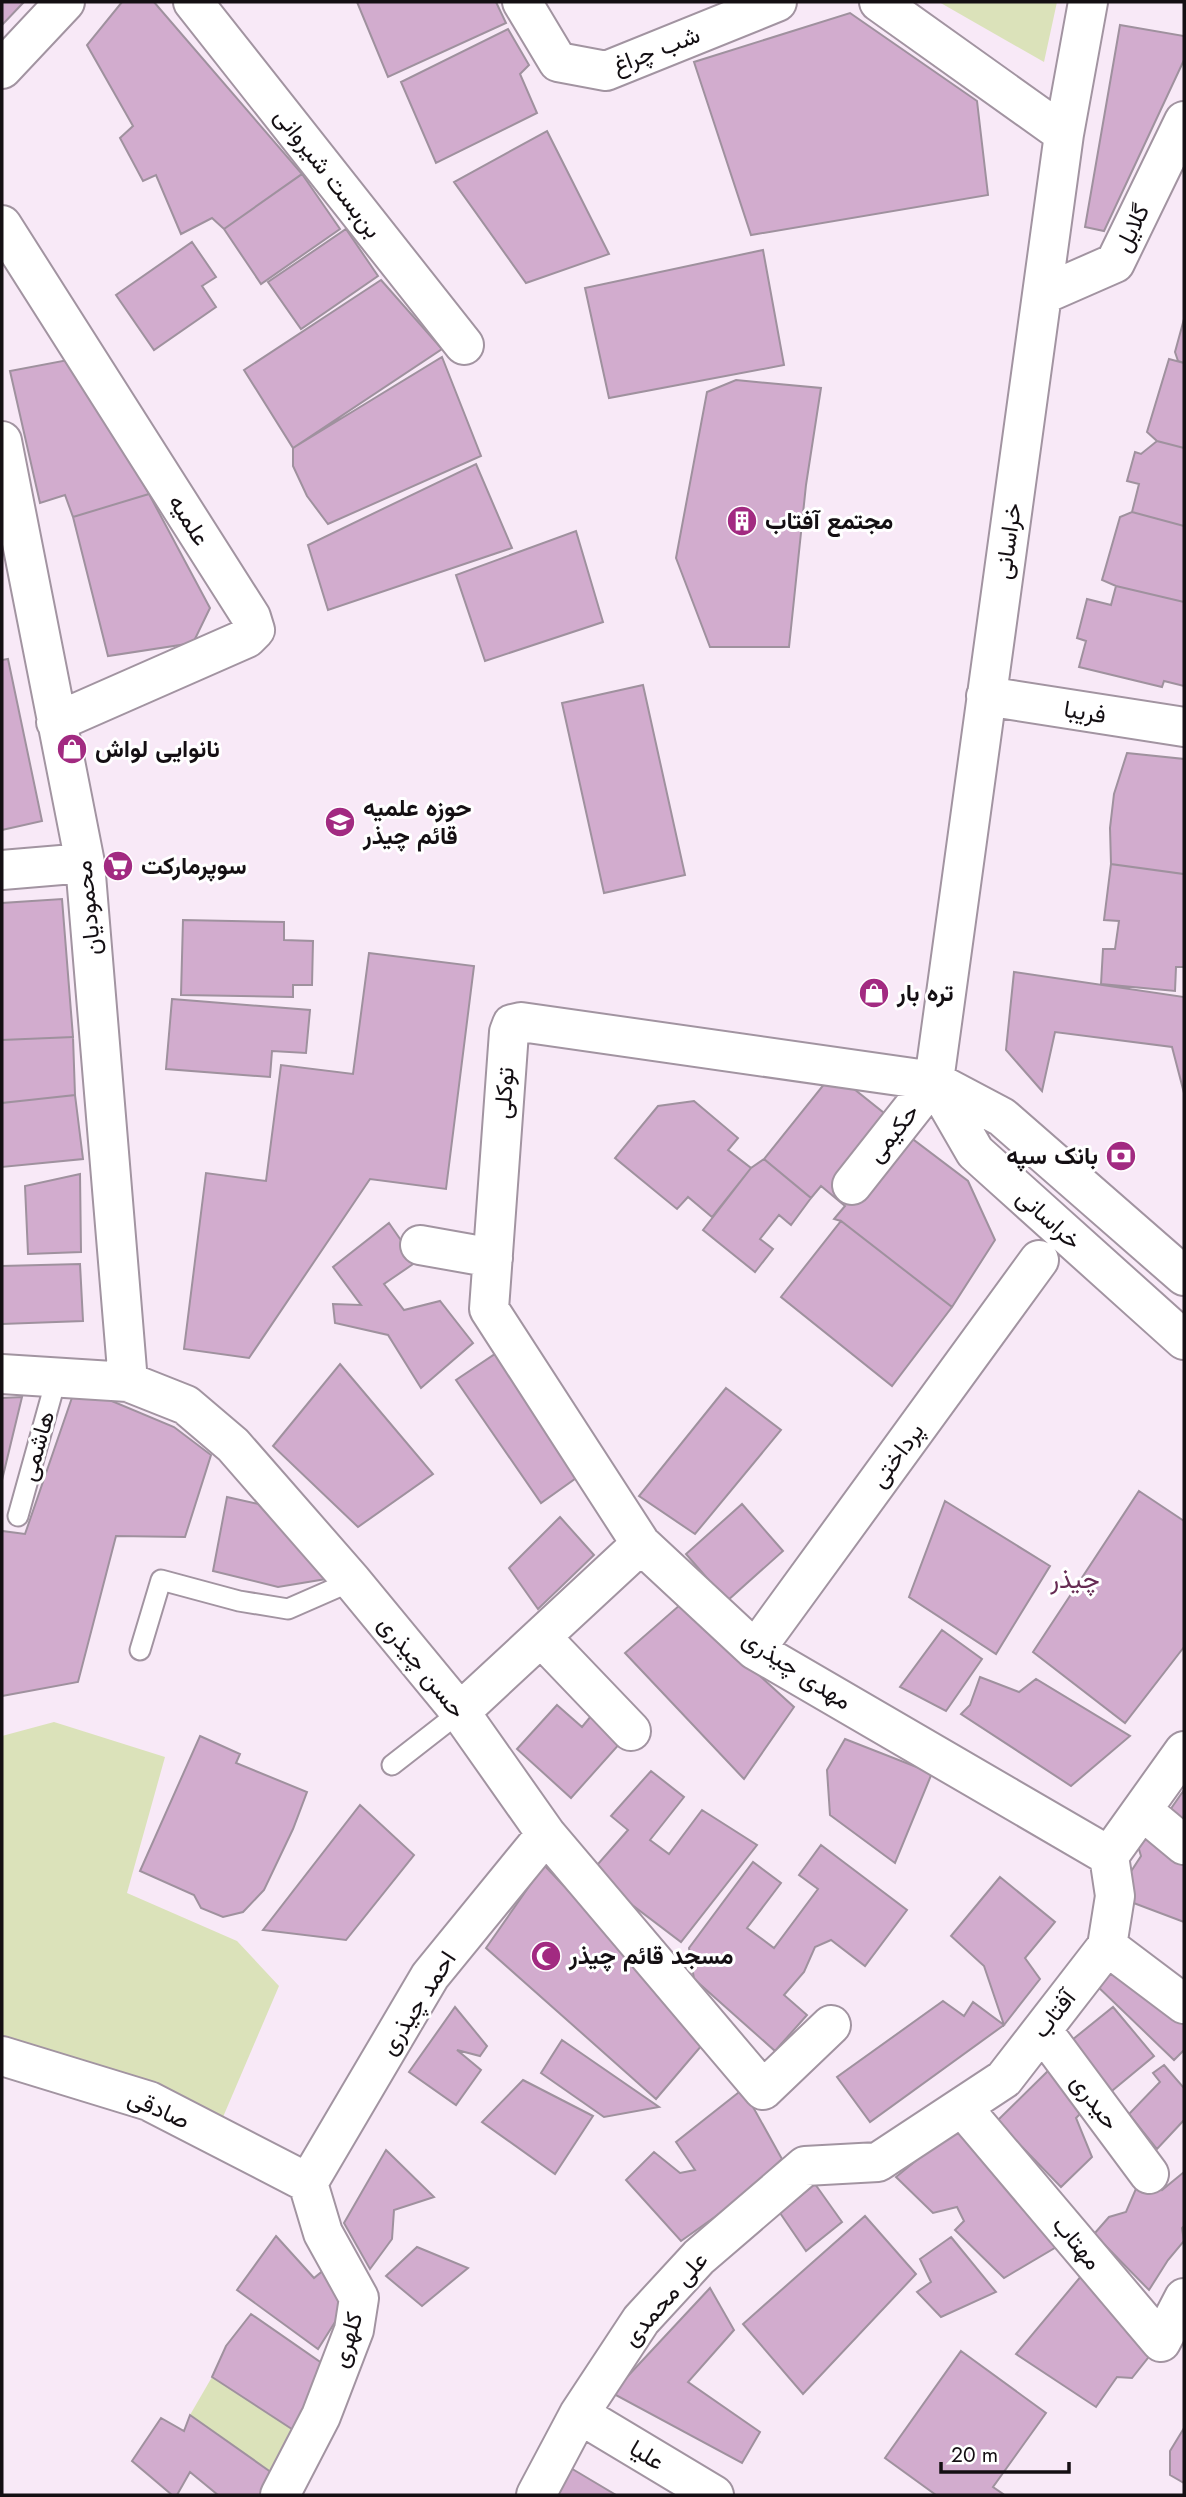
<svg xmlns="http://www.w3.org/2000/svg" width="1186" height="2497" font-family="Jost,Vazirmatn,sans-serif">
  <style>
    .green { fill: #dbe2ba }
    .building { fill: #d2acce; stroke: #9f919e; stroke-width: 2 }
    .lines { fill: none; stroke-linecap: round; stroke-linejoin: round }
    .lane-casing { stroke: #a294a1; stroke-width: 23 }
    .street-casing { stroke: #a294a1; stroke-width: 42 }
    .lane { stroke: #fff; stroke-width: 19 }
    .street { stroke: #fff; stroke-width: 38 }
    .labels { text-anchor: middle; stroke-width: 6; stroke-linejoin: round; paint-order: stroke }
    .street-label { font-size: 24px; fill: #140f13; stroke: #fff }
    .poi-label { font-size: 24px; font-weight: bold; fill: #140f13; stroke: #fff; text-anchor: start }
    .neighbourhood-label { font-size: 26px; fill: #662b53; stroke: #fff }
  </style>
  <rect width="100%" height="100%" fill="#f8e9f7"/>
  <path class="green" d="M939 2H1057L1044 62Z
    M54 1722 165 1757 127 1893 237 1941 279 1986 223 2117 155 2086 2 2036V1736Z
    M212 2377 301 2435 275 2475 190 2415Z"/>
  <path class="building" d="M2 2H24L2 25Z
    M122 2H154L302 174 224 229 212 218 181 234 156 175 143 181 120 138 133 126 87 45Z
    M357 2H496L506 23 388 77Z
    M850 13 977 101 988 195 751 235 694 62Z
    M1120 25 1184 36V60L1104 231 1085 227Z
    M508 29 529 65 520 74 537 113 436 163 401 82Z
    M547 131 609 254 526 283 454 182Z
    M302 174 340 229 261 284 224 229Z
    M346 229 378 276 301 329 268 282Z
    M192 242 216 277 202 286 216 307 154 350 116 295Z
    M763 250 784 365 609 398 585 288Z
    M381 280 442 349 293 448 244 370Z
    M1184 319V363L1178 361 1175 352Z
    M442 357 481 456 328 524 307 496 293 466V448Z
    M73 359 149 494 73 517 65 495 40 503 10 371Z
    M1169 359 1184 363V448L1157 441 1147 432Z
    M736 380 821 388 806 485 789 647H710L676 558 707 392Z
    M1157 441 1184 448V526L1132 512 1139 484 1127 481 1135 452 1141 454Z
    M476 464 512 548 328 610 308 545Z
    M149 494 210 608 193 643 108 656 73 517Z
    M1132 512 1184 526V602L1116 586 1102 580 1120 517Z
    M576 531 603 622 485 661 456 575Z
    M1116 586 1184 602V686L1164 681 1162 687 1079 667 1086 641 1077 638 1087 599 1111 605Z
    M8 659 42 821 2 830V660Z
    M643 685 685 875 604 893 562 703Z
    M1127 753 1184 759V874L1111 864 1110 828 1114 794Z
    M1111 864 1184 874V967H1176L1175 991 1101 984 1103 949H1115L1119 921 1104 920Z
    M62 899 73 1037 2 1040V903Z
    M183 920 284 922V940L313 941 312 985H293V997L181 995Z
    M369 953 474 966 446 1189 370 1179 249 1358 184 1349 206 1173 266 1181 281 1065 353 1074Z
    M1014 972 1184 997V1093L1172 1047 1055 1032 1042 1091 1006 1050Z
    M172 999 310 1010 306 1053 272 1051 270 1077 166 1069Z
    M73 1037 75 1095 2 1103V1040Z
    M825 1083 849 1085 884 1113 834 1178 850 1190 898 1128 968 1181 995 1240 952 1307 841 1221 834 1219 845 1206 821 1186 811 1198 764 1159Z
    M75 1095 83 1159 2 1167V1103Z
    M694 1101 738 1138 728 1150 751 1168 712 1217 688 1197 677 1209 615 1158 658 1106Z
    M764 1159 811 1198 791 1225 779 1215 760 1239 773 1249 755 1272 703 1230 751 1168Z
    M80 1174 81 1252 28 1254 25 1186Z
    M841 1221 952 1307 892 1386 781 1297Z
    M389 1223 416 1262 384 1284 404 1310 440 1301 473 1343 421 1388 388 1335 335 1323 333 1304 361 1305 333 1267Z
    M80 1264 83 1321 2 1324V1266Z
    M495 1354 579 1476 541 1503 456 1380Z
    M340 1364 433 1474 358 1527 273 1446Z
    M76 1386 174 1427 211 1455 185 1537 116 1536 78 1682 2 1696V1531L25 1534Z
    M726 1388 781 1430 695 1534 639 1496Z
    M22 1397 2 1480V1398Z
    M1139 1491 1184 1521V1647L1125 1723 1033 1652Z
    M227 1497 263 1505 326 1579 278 1587 213 1571Z
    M945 1501 1050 1566 996 1654 909 1597Z
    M742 1504 783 1551 727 1601 686 1554Z
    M560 1517 594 1555 538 1609 509 1568Z
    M681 1604 794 1707 744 1779 625 1653Z
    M942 1630 982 1659 946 1711 900 1687Z
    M980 1677 1019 1692 1036 1679 1130 1736 1071 1786 961 1714 970 1705Z
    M557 1705 582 1727 591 1716 631 1731 571 1798 517 1749Z
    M200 1736 240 1754 236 1763 307 1792 293 1829 264 1890 243 1912 223 1917 201 1908 194 1895 140 1871Z
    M845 1739 932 1773 895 1863 830 1815 827 1770Z
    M651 1771 684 1797 650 1840 669 1854 702 1810 757 1845 681 1942 590 1873 628 1830 611 1816Z
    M1184 1790V1820L1170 1810Z
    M360 1805 414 1855 346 1940 263 1930Z
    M1148 1831 1184 1859V1922L1115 1896 1141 1856 1138 1846Z
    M821 1845 907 1910 865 1966 831 1940 815 1947 804 1972 784 1995 807 2015 775 2051 694 1979 689 1948 753 1862 781 1883 747 1928 774 1948 818 1889 799 1875Z
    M544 1865 708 2038 656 2099 486 1948Z
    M1000 1877 1055 1922 1025 1958 1040 1979 1004 2025 984 1966 951 1936Z
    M1121 1956 1184 2017V2050L1174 2060 1095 1984Z
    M943 2001 964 2016 973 2002 1004 2025 870 2122 837 2077Z
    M455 2007 487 2046 480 2056 457 2050 481 2070 456 2105 409 2072Z
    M1113 2007 1154 2056 1107 2095 1072 2040Z
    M562 2040 659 2107 604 2117 541 2073Z
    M1055 2064 1092 2102 1076 2118 1092 2157 1061 2187 997 2121Z
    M1164 2065 1184 2088V2120L1157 2149 1129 2114 1160 2082 1153 2073Z
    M523 2080 593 2116 555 2174 482 2122Z
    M743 2089 782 2159 736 2202 681 2241 626 2180 654 2152 680 2173 695 2170 676 2142Z
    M957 2127 1058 2246 1004 2278 955 2230 964 2221 957 2207 933 2213 896 2177Z
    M386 2150 434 2197 394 2210 392 2239 370 2269 344 2223Z
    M1184 2172V2226L1182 2228 1184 2241 1168 2260 1149 2290 1094 2234 1109 2217 1126 2212 1138 2184 1149 2174 1162 2190Z
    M815 2184 842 2222 806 2251 780 2213Z
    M865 2216 916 2274 803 2394 743 2324Z
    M276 2236 314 2278 331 2264 342 2311 318 2349 237 2290Z
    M951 2237 996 2292 941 2317 917 2292 931 2282 920 2259Z
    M417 2247 468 2268 422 2306 386 2276Z
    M1082 2275 1155 2349 1132 2378 1117 2377 1096 2407 1016 2354Z
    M710 2288 734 2330 688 2382 760 2432 742 2463 612 2393Z
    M251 2314 323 2364 301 2435 212 2377 226 2346Z
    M961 2351 1046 2413 993 2487 1003 2494 1002 2495H936L885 2458Z
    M190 2415 275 2475 267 2495H218L190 2472 177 2495H172L132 2461 161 2418 184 2431Z
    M1184 2428V2483L1170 2475V2451Z
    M569 2467 616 2495H553Z"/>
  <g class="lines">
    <g class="lane-casing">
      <path id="lane" d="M18 1516 57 1376
        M140 1650 161 1580 239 1601 288 1609 352 1581
        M392 1765 460 1712"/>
    </g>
    <g class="street-casing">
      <path id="street" d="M193 2 464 345
        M522 2 558 62 606 71 777 2
        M879 2 1064 134
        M1088 2 1064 134 934 1081 975 1152 1184 1340
        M2 69 65 2
        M2 225 251 617 255 630 247 638 56 722
        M1042 295 1115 263 1184 121
        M2 441 85 863 128 1382
        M986 696 1184 727
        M2 870 85 863
        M852 1185 934 1081
        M420 1245 493 1258
        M2 1374 128 1382 186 1405 233 1445 352 1581 460 1712 546 1834 763 2090 831 2025
        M541 1637 631 1731
        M755 1650 1039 1260
        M460 1712 641 1544
        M1143 1811 1184 1845
        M1109 1856 755 1650 641 1544 489 1309 509 1032 512 1024 521 1022 934 1081 1002 1117 1184 1276
        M1107 1946 1184 2004
        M1042 2030 1149 2174
        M2 2056 149 2101 308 2183
        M962 2107 1161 2342 1184 2298
        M308 2183 430 1976 546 1834
        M579 2414 714 2495
        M280 2495 321 2416 354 2330 359 2298 323 2233 308 2183
        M536 2495 579 2414 641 2320 699 2257 805 2166 878 2162 1004 2079 1107 1946 1115 1896 1109 1856 1184 1751"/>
    </g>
    <use href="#lane" class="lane"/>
    <use href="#street" class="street"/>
  </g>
  <defs>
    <g id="building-disc" transform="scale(1.575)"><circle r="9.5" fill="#a22a81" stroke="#fff"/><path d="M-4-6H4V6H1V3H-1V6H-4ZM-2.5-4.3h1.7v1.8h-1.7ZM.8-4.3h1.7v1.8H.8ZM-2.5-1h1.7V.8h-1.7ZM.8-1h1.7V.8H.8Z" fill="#fff"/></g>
    <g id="shop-disc" transform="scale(1.575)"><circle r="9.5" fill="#a22a81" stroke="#fff"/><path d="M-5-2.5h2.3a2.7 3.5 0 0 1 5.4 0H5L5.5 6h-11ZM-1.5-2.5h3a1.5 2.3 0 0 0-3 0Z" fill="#fff"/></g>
    <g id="university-disc" transform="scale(1.575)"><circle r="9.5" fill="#a22a81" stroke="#fff"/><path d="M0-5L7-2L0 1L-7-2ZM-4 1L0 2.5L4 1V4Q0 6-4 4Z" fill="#fff"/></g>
    <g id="supermarket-disc" transform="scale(1.575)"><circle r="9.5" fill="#a22a81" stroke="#fff"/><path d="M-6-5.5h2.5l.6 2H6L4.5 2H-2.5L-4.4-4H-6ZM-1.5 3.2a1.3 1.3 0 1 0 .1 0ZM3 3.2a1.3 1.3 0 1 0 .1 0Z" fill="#fff"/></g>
    <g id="bank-disc" transform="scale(1.575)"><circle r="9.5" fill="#a22a81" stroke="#fff"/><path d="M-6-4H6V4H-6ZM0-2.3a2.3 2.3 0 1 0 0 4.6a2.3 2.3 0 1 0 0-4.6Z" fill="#fff"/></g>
    <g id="mosque-disc" transform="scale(1.575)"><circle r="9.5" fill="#a22a81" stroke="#fff"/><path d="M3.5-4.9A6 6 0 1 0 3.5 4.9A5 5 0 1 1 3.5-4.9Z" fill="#fff"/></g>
  </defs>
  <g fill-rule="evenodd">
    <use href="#building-disc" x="742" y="521"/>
    <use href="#shop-disc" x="72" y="749"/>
    <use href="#university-disc" x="340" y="822"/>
    <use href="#supermarket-disc" x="118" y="866"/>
    <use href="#shop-disc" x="874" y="993"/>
    <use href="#bank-disc" x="1121" y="1156"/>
    <use href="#mosque-disc" x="546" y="1956"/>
  </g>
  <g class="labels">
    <g class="street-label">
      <text transform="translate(656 50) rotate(-21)" y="8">شب چراغ</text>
      <text transform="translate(328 173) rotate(52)" y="8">بن‌بست شیروانی</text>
      <text transform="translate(1132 228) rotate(-64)" y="8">گلایل</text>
      <text transform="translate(189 520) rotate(58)" y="8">علمیه</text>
      <text transform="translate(1008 541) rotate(-82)" y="8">خراسانی</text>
      <text transform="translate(1085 712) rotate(9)" y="8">فریبا</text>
      <text transform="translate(88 908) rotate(-96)" y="8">محمودیان</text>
      <text transform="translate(504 1093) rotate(-86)" y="8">توکلی</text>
      <text transform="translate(893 1133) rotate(-51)" y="8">حکیمی</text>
      <text transform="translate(1049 1219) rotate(42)" y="8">خراسانی</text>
      <text transform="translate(37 1446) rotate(-74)" y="8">هاشمی</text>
      <text transform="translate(897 1455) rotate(-54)" y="8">پرداختی</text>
      <text transform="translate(422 1667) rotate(51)" y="8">حسن چیذری</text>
      <text transform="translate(797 1670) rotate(33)" y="8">مهدی چیذری</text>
      <text transform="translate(418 2003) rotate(-57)" y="8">احمد چیذری</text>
      <text transform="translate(1054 2014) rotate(-52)" y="8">آفتاب</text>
      <text transform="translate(1095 2102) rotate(53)" y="8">حیدری</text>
      <text transform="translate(159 2109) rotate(24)" y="8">صادقی</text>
      <text transform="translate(1077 2243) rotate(50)" y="8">مهتاب</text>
      <text transform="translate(665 2299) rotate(-49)" y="8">علی محمدی</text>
      <text transform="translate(347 2340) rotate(-73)" y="8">کلهری</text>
      <text transform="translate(647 2455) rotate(31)" y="8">علیا</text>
    </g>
    <g class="poi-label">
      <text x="765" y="529">مجتمع آفتاب</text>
      <text x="95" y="757">نانوایی لواش</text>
      <text x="363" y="816">حوزه علمیه<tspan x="363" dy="28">قائم چیذر</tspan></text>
      <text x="141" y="874">سوپرمارکت</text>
      <text x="897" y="1001">تره بار</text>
      <text x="1098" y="1164" text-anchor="end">بانک سپه</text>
      <text x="569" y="1964">مسجد قائم چیذر</text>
    </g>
    <g class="neighbourhood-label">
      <text x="1075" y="1588">چیذر</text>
    </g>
  </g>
  <rect width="1186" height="2497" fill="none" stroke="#140f13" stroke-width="7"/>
  <path d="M941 2462v10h128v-10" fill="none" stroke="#140f13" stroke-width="3.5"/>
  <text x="951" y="2462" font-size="21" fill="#140f13" stroke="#ffffff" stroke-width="5" paint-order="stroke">20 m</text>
</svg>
